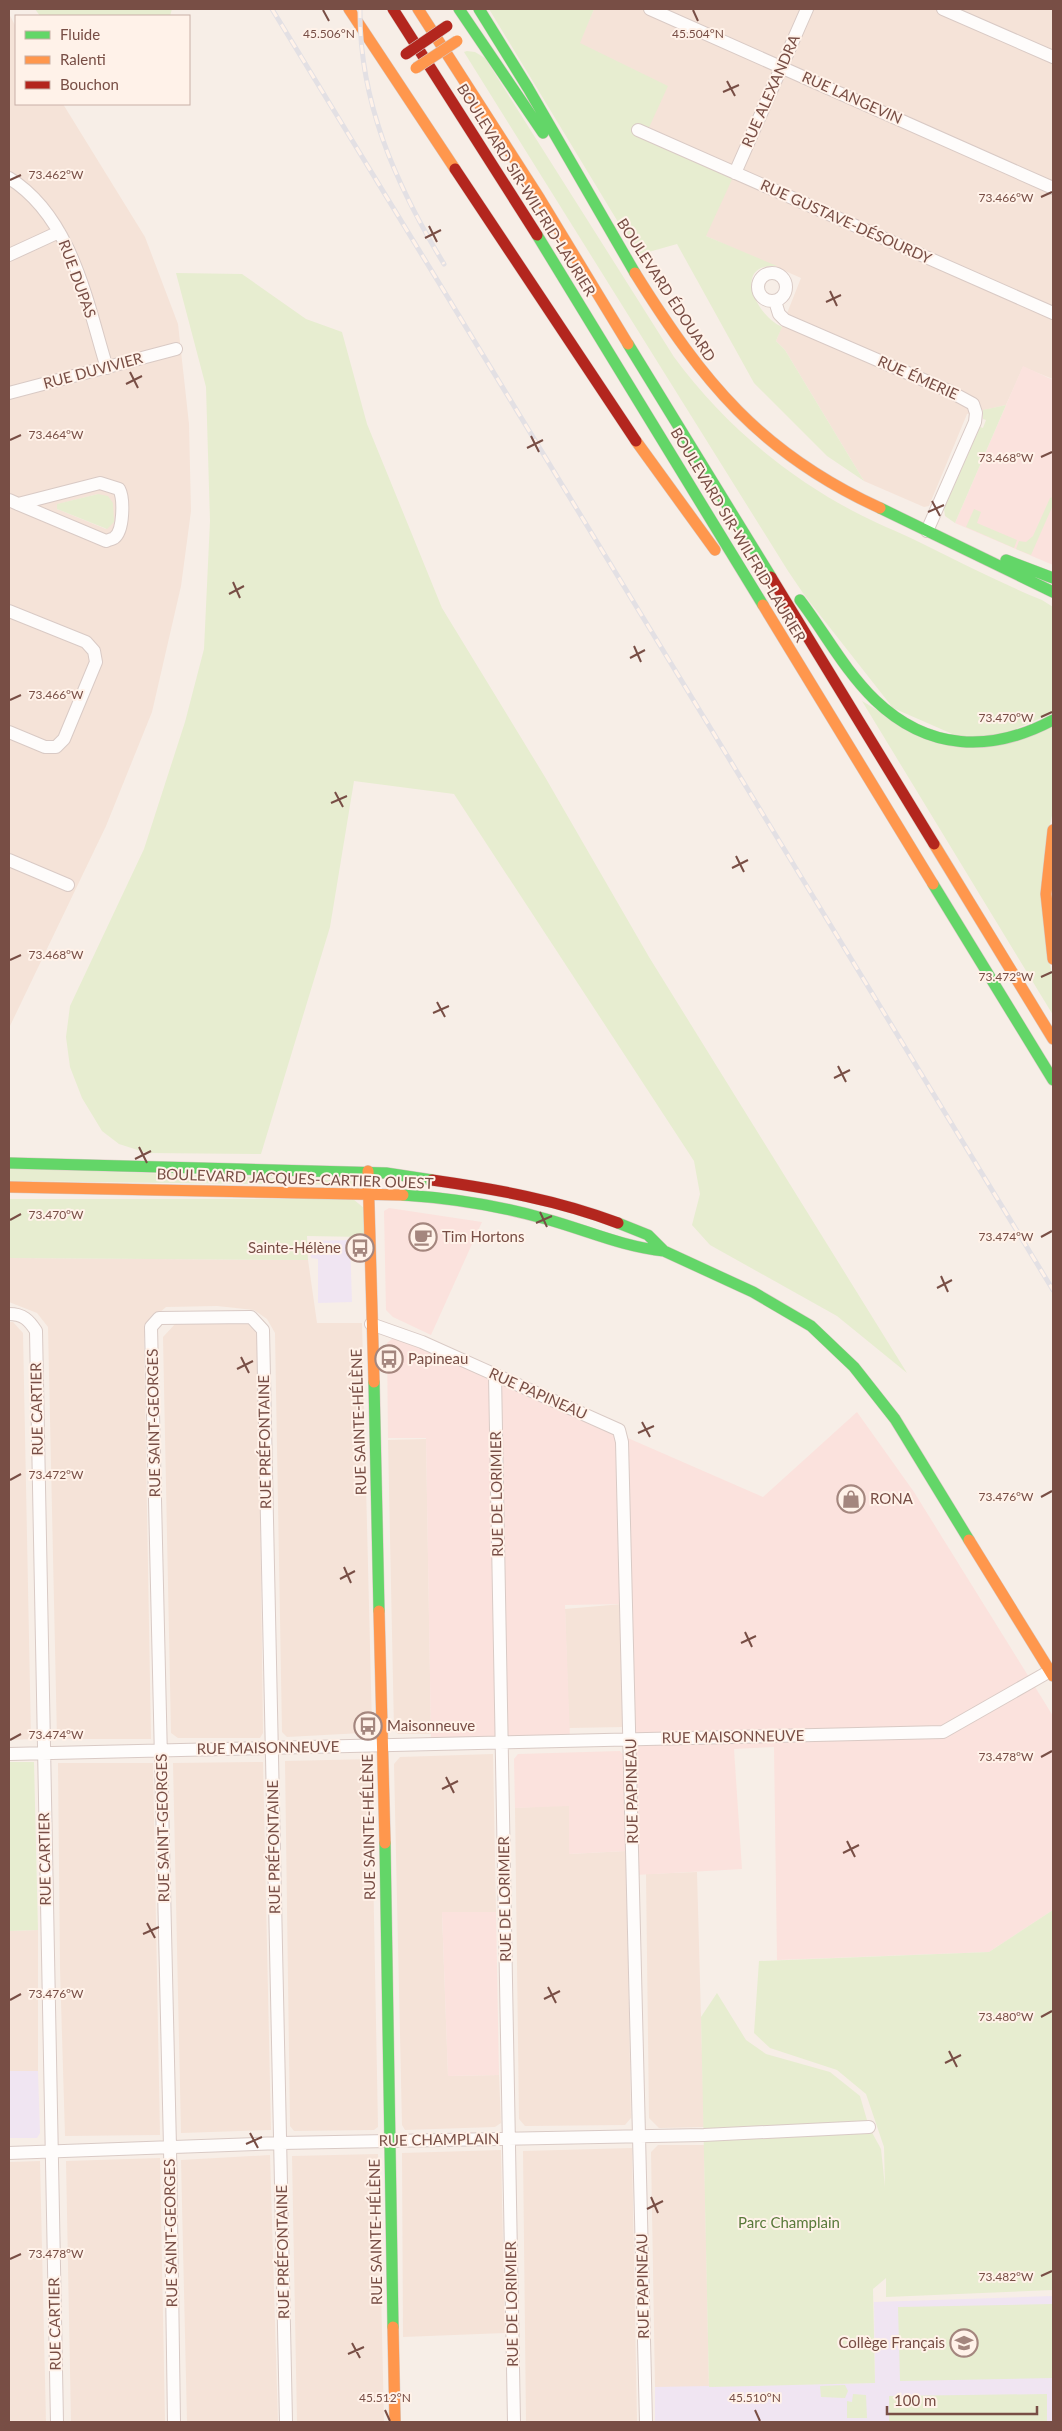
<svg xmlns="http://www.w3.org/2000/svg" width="1062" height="2431" font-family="Lato,sans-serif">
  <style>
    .residential { fill: #f5e3d8; fill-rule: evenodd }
    .commercial { fill: #fbe2dd }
    .education { fill: #f0e5f2 }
    .green { fill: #e7edd0 }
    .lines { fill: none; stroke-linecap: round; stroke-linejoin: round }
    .street-casing { stroke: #d9cac5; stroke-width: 14 }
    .fast-casing { stroke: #d8c9c3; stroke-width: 12 }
    .slow-casing { stroke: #d8c9c3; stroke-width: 12 }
    .jam-casing { stroke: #d8c9c3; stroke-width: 12 }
    .street { stroke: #fefcfb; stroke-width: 12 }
    .fast { stroke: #63d668; stroke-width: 11 }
    .slow { stroke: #ff974d; stroke-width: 11 }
    .jam { stroke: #b3261e; stroke-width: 11 }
    .rail-casing { stroke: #e3e0e4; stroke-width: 5 }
    .rail { stroke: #fff2e9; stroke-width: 3; stroke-dasharray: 9; stroke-linecap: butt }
    .slow-bridge-casing { stroke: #d8c9c3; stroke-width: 12; stroke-linecap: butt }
    .jam-bridge-casing { stroke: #d8c9c3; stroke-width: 12; stroke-linecap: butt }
    .slow-bridge { stroke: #ff974d; stroke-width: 11 }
    .jam-bridge { stroke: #b3261e; stroke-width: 11 }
    .ticks { fill: none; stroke: #784e45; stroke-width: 2 }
    .labels { text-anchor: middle; stroke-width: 4; stroke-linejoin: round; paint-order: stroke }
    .street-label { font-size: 15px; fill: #784e45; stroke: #fff2e9 }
    .poi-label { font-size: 15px; fill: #784e45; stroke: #fff2e9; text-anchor: start }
    .park-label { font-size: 15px; fill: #587939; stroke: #fff2e9 }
    .ticks-label { font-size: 12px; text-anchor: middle; fill: #784e45; stroke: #fff2e9; stroke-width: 4; stroke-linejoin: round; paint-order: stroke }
  </style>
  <rect width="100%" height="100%" fill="#f7eee7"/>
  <path class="residential" d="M594 9H1053V379L1023 367 1006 405 967 414 929 506 924 507 864 481 785 350 776 341 801 278 706 236 646 134 579 43Z
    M9 14 16 27V104H63L145 237 178 324 189 424 191 511 181 586 152 712 106 826 9 1028ZM98 494 106 529 57 509 58 504Z
    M9 1258 308 1260 317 1323H362L372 1727 362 1733 287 1737 282 1732 275 1333 267 1319 254 1310 217 1306 166 1307 152 1319 144 1338 151 1739H57L48 1327 37 1313 9 1302Z
    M9 1322H13L23 1333 31 1739 9 1740Z
    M176 1323H247L258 1335 263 1733 260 1738H178L171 1733 163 1337Z
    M426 1439 431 1734H398L394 1730 388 1440Z
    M622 1604 624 1727 569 1728 565 1609Z
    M493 1754 496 1912 442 1913 448 2076 499 2075 501 2123 495 2127 405 2130 402 2125 394 1764 400 1757Z
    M371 1759 378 2127 374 2130 294 2131 290 2126 285 1761Z
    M263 1762 271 2130 181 2133 173 1763Z
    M58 1763H153L160 2135 65 2136 60 1968Z
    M569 1805V1854L626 1851 631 2118 625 2125 525 2126 519 2119 515 1808Z
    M697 1872 704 2127 659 2128 649 2118 646 1874Z
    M38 1930V2071H9V1931Z
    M658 2145H704L709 2387H655L651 2152Z
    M632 2148 637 2422H526L523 2151Z
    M501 2150 505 2333 403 2337 402 2153Z
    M378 2154 384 2422H297L292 2156Z
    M270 2155 278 2422H187L181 2160Z
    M160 2158 165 2422H71L66 2161Z
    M40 2161 46 2422H9V2162Z"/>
  <path class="commercial" d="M1023 366 1053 380V565L955 523Z
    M389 1208 482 1222 431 1335 393 1317 386 1310 384 1211Z
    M393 1338 424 1349 763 1497 857 1412 914 1492 1053 1716V1910L989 1952 777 1960 774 1747 734 1749 742 1869 636 1875 628 1604 565 1605 570 1738 431 1740 426 1438H388L387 1343Z
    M620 1751 625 1757 626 1851 569 1854V1806L515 1808 514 1759 518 1754Z
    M442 1912H496L499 2075 448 2076Z"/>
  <path class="education" d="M350 1240 352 1302 318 1303V1259L311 1258 310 1241Z
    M9 2071H38L40 2133 37 2138H9Z
    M1053 2296V2422H655V2387L875 2383 874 2302Z"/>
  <path class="green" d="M35 9H172L170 16H40Z
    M489 9H594L580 43 668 86 646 134 735 173 706 236 777 266C732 263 755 315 782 327L776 341 785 350 864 481 827 456 754 383 677 244 638 255Z
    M467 51 475 52 485 58 674 357C722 422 782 473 853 511 875 523 897 531 919 542 960 562 1000 583 1042 600L1053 607V713L1011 731 957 736 893 708 805 596 788 571 464 52Z
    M176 273 242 274 306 319 342 332 367 424 442 608 545 777 649 957 907 1373 837 1316 710 1245 692 1225 700 1194 694 1161 454 794 354 781 330 927 261 1154 147 1153 119 1144 102 1131 82 1098 70 1067 66 1037 70 1006 144 849 185 722 204 649 210 521 206 387Z
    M1006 405 955 523 945 516 944 509 980 427 983 428 986 420 983 419V410Z
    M98 494 108 496 113 503 114 522 107 529 57 509V504Z
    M1053 497V505L1031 555 1016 549 1019 541 1026 542 1033 536 1050 498Z
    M974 509 981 512 977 523 1017 540 1014 548 966 527Z
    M862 701 927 739 1053 725V811L1045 847 1048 956 1053 978V1015Z
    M9 1168 352 1181 353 1182 352 1185 9 1181Z
    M9 1199H353L364 1208 365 1237 307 1236 308 1260 9 1258Z
    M9 1762H34L38 1930 9 1931Z
    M1053 1910V2290L886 2297V2278L873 2289 875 2383 709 2387 701 2017 717 1993 746 2040 766 2054 830 2072 860 2096 869 2127 881 2149 885 2187 884 2147 866 2094 837 2070 770 2048 754 2033 759 1961 989 1952Z
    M1052 2304 1053 2378 900 2381 898 2307Z
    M845 2385 848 2391 845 2398 821 2397 820 2386Z
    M853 2394 866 2395 867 2418H847V2401L852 2402Z
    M1047 2394V2422H889V2396Z"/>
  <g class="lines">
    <g class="street-casing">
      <path id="street" d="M650 9 1053 188
        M943 9 1053 57
        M638 130 1053 313
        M735 173 807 9
        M9 178C72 217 87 303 107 368
        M9 255 59 232
        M758 287a14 14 0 1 1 28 0a14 14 0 1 1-28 0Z
        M775 301 779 314 785 320 949 391 973 404 976 413 975 422 927 531
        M9 393 176 349
        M9 500 18 504 106 541C109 540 112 539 114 538 124 531 124 498 119 489L100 483 18 504
        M9 611 86 642 94 651 96 662 64 739 56 747H45L9 732
        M9 860 68 885
        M9 1314C23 1314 29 1320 36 1331L57 2422
        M371 1324 422 1342 619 1430 622 1442 646 2422
        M495 1375 514 2422
        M9 1754 943 1732 1050 1671
        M9 2153 281 2143 704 2135 869 2127
        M174 2422 170 2147 151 1327 159 1318 251 1317 263 1330 286 2422"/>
    </g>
    <g class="fast-casing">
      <path id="fast" d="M459 9 543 133
        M479 9 528 88 635 273
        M537 235 763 605
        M628 344 771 577
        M880 508 1053 592
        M1006 560 1053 578
        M800 600C825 633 845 671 875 700 928 751 991 753 1053 720
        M933 884 1053 1080
        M9 1163 386 1173 432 1180
        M403 1195C452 1198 500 1206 546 1219 586 1230 623 1247 664 1251
        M618 1223 648 1235 664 1251 753 1292 811 1326 854 1367 895 1419 969 1540
        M374 1382 379 1611
        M385 1843 393 2327"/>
    </g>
    <g class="slow-casing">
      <path id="slow" d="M349 9 455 169
        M418 9 540 199 628 344
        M635 273C703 382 760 453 880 508
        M636 441 715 550
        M763 605 933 884
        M1053 830 1046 894 1053 959
        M934 844 1053 1039
        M368 1171 374 1382
        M9 1187 403 1195
        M969 1540 1053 1676
        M379 1611 385 1843
        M393 2327 395 2422"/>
    </g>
    <g class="jam-casing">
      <path id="jam" d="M393 9 537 235
        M455 169 636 441
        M771 577 934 844
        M432 1180C495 1189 558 1200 618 1223"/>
    </g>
    <use href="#street" class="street"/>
    <use href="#fast" class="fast"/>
    <use href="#slow" class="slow"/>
    <use href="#jam" class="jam"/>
    <g class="rail-casing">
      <path id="rail" d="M272 9 1053 1290
        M360 9C359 102 396 185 444 264"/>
    </g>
    <use href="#rail" class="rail"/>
    <g class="slow-bridge-casing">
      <path id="slow-bridge" d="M416 68 457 41"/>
    </g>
    <g class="jam-bridge-casing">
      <path id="jam-bridge" d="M406 54 447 26"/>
    </g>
    <use href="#slow-bridge" class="slow-bridge"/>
    <use href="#jam-bridge" class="jam-bridge"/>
  </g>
  <path class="ticks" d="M323 10 329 21M693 10 698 21M727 81 735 96M723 92 739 85M10 180 21 175M1041 197 1052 192M429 226 437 242M425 238 441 230M830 291 837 306M826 302 841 295M130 372 138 388M126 384 142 376M531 436 539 452M10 440 21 435M527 448 543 440M1041 457 1052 452M932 501 940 516M928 512 944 505M233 582 240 598M229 594 244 586M634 646 641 662M630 658 645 650M10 700 21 695M1041 717 1052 712M335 792 343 807M331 803 347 796M736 856 744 872M732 868 748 860M10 960 21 955M1041 977 1052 972M437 1002 445 1017M433 1013 449 1006M838 1066 846 1082M834 1078 850 1070M139 1147 147 1163M135 1159 151 1151M540 1212 547 1227M10 1220 21 1214M536 1223 552 1216M1041 1237 1052 1231M941 1276 948 1292M937 1288 952 1280M241 1357 249 1373M237 1369 253 1361M642 1422 650 1437M638 1433 654 1426M10 1480 21 1474M1041 1497 1052 1491M344 1567 351 1583M340 1579 355 1571M745 1632 752 1647M741 1643 756 1636M10 1740 21 1734M1041 1757 1052 1751M446 1777 454 1793M442 1789 458 1781M847 1841 855 1857M843 1853 859 1845M147 1923 155 1938M143 1934 159 1927M548 1987 556 2003M544 1999 560 1991M10 2000 21 1994M1041 2017 1052 2011M949 2051 957 2067M945 2063 961 2055M250 2133 258 2148M246 2144 262 2137M651 2197 658 2213M647 2209 663 2201M10 2259 21 2254M1041 2276 1052 2271M352 2343 360 2358M348 2354 364 2347M385 2410 390 2421M755 2410 760 2421"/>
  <defs>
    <g id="cafe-ring" transform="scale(1.4375)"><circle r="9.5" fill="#fff2e9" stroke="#a4867e" stroke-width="1.5"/><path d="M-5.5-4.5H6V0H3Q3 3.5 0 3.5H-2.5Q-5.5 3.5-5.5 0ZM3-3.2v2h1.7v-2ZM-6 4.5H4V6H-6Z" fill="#a4867e"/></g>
    <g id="bus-ring" transform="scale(1.4375)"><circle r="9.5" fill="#fff2e9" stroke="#a4867e" stroke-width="1.5"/><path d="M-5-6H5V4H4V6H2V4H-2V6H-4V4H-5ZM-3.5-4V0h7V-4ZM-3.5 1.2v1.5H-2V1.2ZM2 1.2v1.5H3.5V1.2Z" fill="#a4867e"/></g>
    <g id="shop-ring" transform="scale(1.4375)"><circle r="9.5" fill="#fff2e9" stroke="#a4867e" stroke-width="1.5"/><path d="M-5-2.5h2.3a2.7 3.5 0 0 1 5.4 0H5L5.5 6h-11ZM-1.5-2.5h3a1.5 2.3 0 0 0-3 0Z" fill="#a4867e"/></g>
    <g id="university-ring" transform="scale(1.4375)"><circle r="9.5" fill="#fff2e9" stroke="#a4867e" stroke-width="1.5"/><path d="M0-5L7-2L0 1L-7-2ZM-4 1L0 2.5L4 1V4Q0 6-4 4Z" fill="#a4867e"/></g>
  </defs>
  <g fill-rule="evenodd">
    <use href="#cafe-ring" x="423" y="1237"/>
    <use href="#bus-ring" x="360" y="1248"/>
    <use href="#bus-ring" x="389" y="1359"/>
    <use href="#shop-ring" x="851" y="1499"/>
    <use href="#bus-ring" x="368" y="1726"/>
    <use href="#university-ring" x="964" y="2343"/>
  </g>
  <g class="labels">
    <g class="street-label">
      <text transform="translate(771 91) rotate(-66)" y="5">RUE ALEXANDRA</text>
      <text transform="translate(852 98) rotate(24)" y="5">RUE LANGEVIN</text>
      <text transform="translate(526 190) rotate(58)" y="5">BOULEVARD SIR-WILFRID-LAURIER</text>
      <text transform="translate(846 222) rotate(24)" y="5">RUE GUSTAVE-DÉSOURDY</text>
      <text transform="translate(77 279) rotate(70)" y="5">RUE DUPAS</text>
      <text transform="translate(666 290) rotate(57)" y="5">BOULEVARD ÉDOUARD</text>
      <text transform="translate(93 371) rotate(-15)" y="5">RUE DUVIVIER</text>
      <text transform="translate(918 378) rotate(24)" y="5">RUE ÉMERIE</text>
      <text transform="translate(738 535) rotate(59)" y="5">BOULEVARD SIR-WILFRID-LAURIER</text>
      <text transform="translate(295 1179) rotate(2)" y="5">BOULEVARD JACQUES-CARTIER OUEST</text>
      <text transform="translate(538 1394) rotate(24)" y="5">RUE PAPINEAU</text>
      <text transform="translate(37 1409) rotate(-91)" y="5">RUE CARTIER</text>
      <text transform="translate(359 1422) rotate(-92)" y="5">RUE SAINTE-HÉLÈNE</text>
      <text transform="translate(154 1423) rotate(-91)" y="5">RUE SAINT-GEORGES</text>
      <text transform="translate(265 1442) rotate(-91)" y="5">RUE PRÉFONTAINE</text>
      <text transform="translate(497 1494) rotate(-91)" y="5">RUE DE LORIMIER</text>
      <text transform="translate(733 1737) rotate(-1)" y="5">RUE MAISONNEUVE</text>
      <text transform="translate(268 1748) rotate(-1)" y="5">RUE MAISONNEUVE</text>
      <text transform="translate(632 1791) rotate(-91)" y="5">RUE PAPINEAU</text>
      <text transform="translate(369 1827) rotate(-91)" y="5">RUE SAINTE-HÉLÈNE</text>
      <text transform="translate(163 1828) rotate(-91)" y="5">RUE SAINT-GEORGES</text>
      <text transform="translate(274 1847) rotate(-91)" y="5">RUE PRÉFONTAINE</text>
      <text transform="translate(45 1859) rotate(-91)" y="5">RUE CARTIER</text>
      <text transform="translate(505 1899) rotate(-91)" y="5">RUE DE LORIMIER</text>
      <text transform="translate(439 2140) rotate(-1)" y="5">RUE CHAMPLAIN</text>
      <text transform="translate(376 2232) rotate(-91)" y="5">RUE SAINTE-HÉLÈNE</text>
      <text transform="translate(171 2233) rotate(-91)" y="5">RUE SAINT-GEORGES</text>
      <text transform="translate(283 2252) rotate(-91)" y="5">RUE PRÉFONTAINE</text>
      <text transform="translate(643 2286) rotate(-91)" y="5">RUE PAPINEAU</text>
      <text transform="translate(512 2304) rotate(-91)" y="5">RUE DE LORIMIER</text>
      <text transform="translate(55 2324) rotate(-91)" y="5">RUE CARTIER</text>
    </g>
    <g class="poi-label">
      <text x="442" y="1242">Tim Hortons</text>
      <text x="341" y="1253" text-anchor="end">Sainte-Hélène</text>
      <text x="408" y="1364">Papineau</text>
      <text x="870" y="1504">RONA</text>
      <text x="387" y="1731">Maisonneuve</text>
      <text x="945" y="2348" text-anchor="end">Collège Français</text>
    </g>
    <g class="park-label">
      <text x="789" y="2228">Parc Champlain</text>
    </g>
  </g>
  <g class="ticks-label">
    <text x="329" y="38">45.506°N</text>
    <text x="698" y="38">45.504°N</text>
    <text x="56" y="179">73.462°W</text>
    <text x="1006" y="202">73.466°W</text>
    <text x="56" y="439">73.464°W</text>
    <text x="1006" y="462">73.468°W</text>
    <text x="56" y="699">73.466°W</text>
    <text x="1006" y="722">73.470°W</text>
    <text x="56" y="959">73.468°W</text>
    <text x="1006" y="981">73.472°W</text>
    <text x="56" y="1219">73.470°W</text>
    <text x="1006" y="1241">73.474°W</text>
    <text x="56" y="1479">73.472°W</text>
    <text x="1006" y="1501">73.476°W</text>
    <text x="56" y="1739">73.474°W</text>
    <text x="1006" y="1761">73.478°W</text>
    <text x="56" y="1998">73.476°W</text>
    <text x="1006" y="2021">73.480°W</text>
    <text x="56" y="2258">73.478°W</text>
    <text x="1006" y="2281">73.482°W</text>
    <text x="385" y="2402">45.512°N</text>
    <text x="755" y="2402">45.510°N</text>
  </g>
  <rect width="1062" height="2431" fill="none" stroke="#784e45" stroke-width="20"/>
  <rect x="15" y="15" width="175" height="90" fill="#fff2e9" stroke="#c9b0a7"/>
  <rect x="25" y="31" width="25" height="8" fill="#63d668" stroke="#c9b0a7"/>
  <text x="60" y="40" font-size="15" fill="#784e45">Fluide</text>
  <rect x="25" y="56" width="25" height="8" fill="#ff974d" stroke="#c9b0a7"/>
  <text x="60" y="65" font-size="15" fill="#784e45">Ralenti</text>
  <rect x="25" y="81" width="25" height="8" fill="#b3261e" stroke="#c9b0a7"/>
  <text x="60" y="90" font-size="15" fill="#784e45">Bouchon</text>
  <path d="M887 2406v8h150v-8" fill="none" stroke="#784e45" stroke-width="2.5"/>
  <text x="894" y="2406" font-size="15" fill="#784e45" stroke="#fff2e9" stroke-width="4" paint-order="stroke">100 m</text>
</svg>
